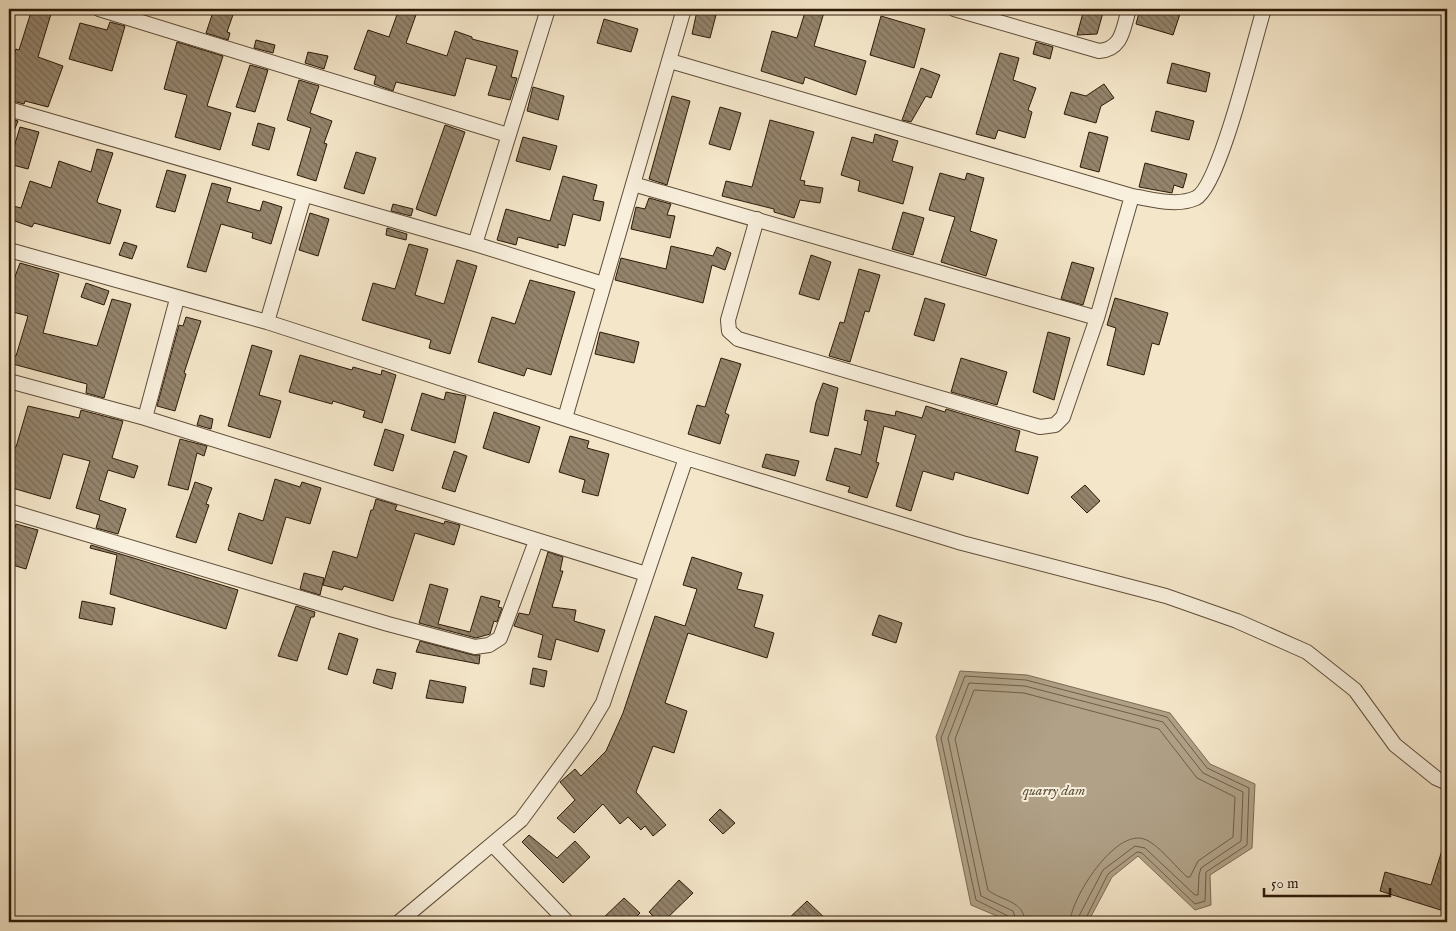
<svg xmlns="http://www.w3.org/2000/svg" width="1456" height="931" font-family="'IM FELL English',serif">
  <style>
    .water { fill: #b0a187; stroke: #7c6b54 }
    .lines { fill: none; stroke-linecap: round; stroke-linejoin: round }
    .shore { stroke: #6e5e48; stroke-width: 1 }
    .building { fill: url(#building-back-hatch); stroke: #2d1a08 }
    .minor-casing { stroke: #5f4d38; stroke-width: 16 }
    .minor { stroke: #f8efdc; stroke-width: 14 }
    .labels { text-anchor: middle; stroke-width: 4; stroke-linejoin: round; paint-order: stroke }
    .water-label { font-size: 15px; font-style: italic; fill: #61503b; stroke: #f8efdc }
  </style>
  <defs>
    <pattern id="building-back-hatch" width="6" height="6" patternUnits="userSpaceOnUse" patternTransform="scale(1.25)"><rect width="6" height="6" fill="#94846c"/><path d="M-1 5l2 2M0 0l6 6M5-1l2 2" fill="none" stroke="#796b57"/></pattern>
  </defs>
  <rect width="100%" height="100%" fill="#f4e6c9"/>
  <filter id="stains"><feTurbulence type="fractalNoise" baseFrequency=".004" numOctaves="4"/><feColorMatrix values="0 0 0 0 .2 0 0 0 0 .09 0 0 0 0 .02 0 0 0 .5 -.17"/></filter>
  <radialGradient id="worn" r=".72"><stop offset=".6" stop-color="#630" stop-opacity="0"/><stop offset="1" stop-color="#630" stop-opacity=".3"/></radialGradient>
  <path class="water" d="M960 671 1027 675 1170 713 1210 764 1255 784 1252 848 1210 875 1211 905 1195 910 1138 856 1112 877 1088 922H1011L971 905 936 737Z"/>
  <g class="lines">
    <path class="shore" d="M1011 922 1008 916 976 900 941 738 965 676 1026 680 1167 717 1207 768 1249 788 1247 845 1206 872 1205 901 1195 904 1142 853 1137 852 1108 874 1084 922
      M1017 922 1013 911 981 896 948 738 969 683 1025 686 1163 722 1203 773 1243 792 1241 841 1201 868 1199 875 1198 895H1195L1145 848 1135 846 1103 870 1079 916 1078 922
      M1025 922C1024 900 1001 901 988 890L955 739 974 690 1024 693 1159 729 1197 778 1235 797 1233 837 1198 861 1190 877H1187C1176 867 1157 843 1144 839 1115 829 1071 898 1070 922"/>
  </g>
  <path class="building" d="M32 9 51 14 38 57 63 66 48 107 25 101 24 104 9 100V73L16 49 19 50Z
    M214 9H235L227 32 230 33 228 40 206 33Z
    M399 9H418L406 43 447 56 455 31 472 37V39L518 51 511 77 517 78 510 100 488 95 497 66 466 58 455 96 396 82 393 91 374 84 376 76 354 69 368 30 389 37Z
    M806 9H825L814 46 866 61 856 95 805 77 803 84 761 71 772 31 797 38Z
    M1084 9H1104L1097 34 1077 35Z
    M1140 9H1161L1180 14 1173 35 1136 24Z
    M697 11 716 15 710 38 692 34Z
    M881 16 925 29 914 68 870 55Z
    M604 19 638 29 631 52 597 43Z
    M110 22 125 26 112 71 69 59 80 23 107 30Z
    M256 40 275 45 273 53 254 48Z
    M177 42 223 56 207 106 231 113 220 150 175 137 187 95 164 89Z
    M1036 42 1053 47 1050 59 1033 54Z
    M308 52 328 56 324 69 305 63Z
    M1000 53 1019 58 1013 80 1036 88 1028 110 1032 112 1025 138 998 130 995 139 976 134Z
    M1172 63 1210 73 1206 92 1167 83Z
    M250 65 268 70 255 112 236 107Z
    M921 68 940 75 931 98 926 96 911 122 902 120Z
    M299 80 319 86 310 113 332 121 324 143 327 144 316 181 297 175 311 128 287 120Z
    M1104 84 1114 98 1101 106 1096 123 1064 114 1071 92 1086 96Z
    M533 87 564 96 558 120 527 111Z
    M672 96 690 101 667 185 649 179Z
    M720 107 741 113 730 150 709 144Z
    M1156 111 1194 121 1189 140 1151 131Z
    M9 118 18 121 10 141 9 140Z
    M770 120 814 132 800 180 805 181 804 185 823 188 820 203 800 200 794 218 774 212V209L722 196 726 181 752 187Z
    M258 123 275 128 269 150 252 145Z
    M445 125 465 132 436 216 416 209Z
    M20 127 39 132 28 169 9 164Z
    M1089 132 1108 137 1099 172 1080 167Z
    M875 134 898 141 892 161 913 167 903 204 858 191 860 181 841 175 852 137 873 143Z
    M523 137 557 146 550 170 516 161Z
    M97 149 113 153 97 201 98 203 121 210 110 244 34 223 32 227 9 219V205L21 208 30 181 51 188 59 161 91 172Z
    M356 152 376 158 364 194 344 188Z
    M1145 163 1187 174 1183 188 1174 185 1172 193 1139 187Z
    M167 170 186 175 175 212 156 207Z
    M940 173 965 180 967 173 984 178 970 231 997 240 986 276 941 262 955 217 929 210Z
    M563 176 597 185 593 200 604 202 600 221 573 214 565 246 558 244V248L518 237 516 245 497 240 506 209 550 221Z
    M212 183 231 188 227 202 260 211 263 201 282 207 271 244 252 238 253 233 221 224 206 272 187 267Z
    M649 198 671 204 667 215 675 216 670 238 631 229 636 207 645 209Z
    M393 204 413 209 411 216 391 211Z
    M903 212 924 218 913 255 892 249Z
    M310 213 329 219 318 256 299 250Z
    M387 228 407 234 406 240 386 235Z
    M124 242 137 246 132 259 119 255Z
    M409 244 428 249 415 295 444 304 457 260 477 266 450 354 429 348 431 340 362 320 373 283 395 289Z
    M671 246 713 256 717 247 731 253 725 270 712 265 703 303 615 280 621 258 666 269Z
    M811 255 831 262 819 300 799 294Z
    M1072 262 1094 268 1083 305 1061 299Z
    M20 263 59 274 43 333 97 346 112 299 131 304 104 398 86 393 87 384 9 363V356H16L28 316 9 311V293Z
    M859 269 880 275 869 312 865 311 850 362 829 356 840 322 844 323Z
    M530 280 575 292 551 375 527 368 524 376 478 362 492 317 515 324Z
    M86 283 109 291 104 305 81 297Z
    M925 298 945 304 934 341 914 335Z
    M1115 298 1168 313 1159 345 1152 343 1144 375 1107 365 1116 328 1107 325Z
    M186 317 201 321 184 373 186 374 175 411 157 406 179 325 183 326Z
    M600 332 639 342 634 363 595 354Z
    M1048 332 1070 338 1054 400 1033 392Z
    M252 345 272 351 259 395 281 401 270 438 228 426Z
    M300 355 352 370 353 367 381 375 382 370 396 375 382 423 363 417 365 411 333 401 332 404 289 392Z
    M721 358 741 364 725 413 729 415 720 444 688 434 697 405 705 407Z
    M961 358 1007 372 997 405 951 392Z
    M823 383 838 388 828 436 810 432 816 402Z
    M446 392 466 396 455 443 411 430 422 393 444 400Z
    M28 406 79 418 81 410 123 421 112 458 138 466 134 478 108 470 99 500 126 509 118 534 96 528 100 515 76 508 90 461 63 454 50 499 9 487V445L16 447Z
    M926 406 945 412 946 409 1020 431 1015 451 1038 457 1028 494 955 472 953 480 923 471 911 511 896 506 916 435 884 426 876 462 879 463 867 498 848 492 850 487 826 480 835 448 861 455 868 421 864 420 866 410 895 416 896 411 922 418Z
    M494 412 540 427 529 463 483 448Z
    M200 415 213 419 211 429 197 425Z
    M385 429 404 435 393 471 374 465Z
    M570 436 589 441 587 448 609 454 598 496 582 492 585 480 559 472Z
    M180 439 207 446 204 456 197 453 188 490 168 485Z
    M454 451 467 456 455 492 442 488Z
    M766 454 799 461 795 476 762 467Z
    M275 479 300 487 302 482 321 488 310 524 286 517 272 564 228 550 239 513 263 521Z
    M195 482 212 488 206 504 209 505 196 543 176 537Z
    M1085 485 1100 501 1087 513 1071 497Z
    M376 499 397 505 395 510 444 524 445 521 460 525 454 545 415 533 393 601 344 586 342 590 323 585 333 551 357 558 371 510H373Z
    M16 524 38 530 26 569 9 564V549Z
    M91 545 238 590 226 629 110 594 117 555 90 548Z
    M548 552 563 557 560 571H563L552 607 576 610 574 621 605 630 598 652 556 639 551 660 538 657 543 635 514 626 519 613 529 615Z
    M692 557 742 573 737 589 763 595 754 627 774 633 767 658 688 633 665 703 687 711 674 753 653 746 636 792 666 825 653 836 645 826 641 830 628 817 620 824 603 804 574 833 557 818 575 800 560 782 575 769 581 776 606 751 623 713 655 616 685 626 697 589 683 585Z
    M304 573 324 578 320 595 300 589Z
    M430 584 448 589 438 624 470 632 481 596 500 601 498 607 502 608 497 622 494 621 490 634 476 638 419 623Z
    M82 601 115 608 112 625 79 618Z
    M296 606 315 612 314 617H311L297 661 278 656Z
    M879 615 902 623 896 643 872 635Z
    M339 633 358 639 347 675 328 669Z
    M420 641 473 655H480L479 664 416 652Z
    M533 668 547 671 544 687 530 684Z
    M377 669 396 673 392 689 373 683Z
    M430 680 466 687 463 703 426 698Z
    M720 809 735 823 723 834 709 820Z
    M529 835 557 858 575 841 590 857 563 883 522 842Z
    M1444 844H1447V912L1380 891 1385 872 1431 885Z
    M679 880 693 893 663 922H659L649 912Z
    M624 898 640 913 631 922H599Z
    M807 901 829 922H785Z"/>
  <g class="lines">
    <g class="minor-casing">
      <path id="minor" d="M99 9 508 135
        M954 9 1099 51C1123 49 1123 28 1129 9
        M670 61 1132 196C1152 199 1176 207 1196 198 1220 186 1254 40 1264 9
        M9 109 475 244 603 284
        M633 184 1097 318
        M757 219 728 320 729 331 738 339 1040 427 1055 425 1063 417 1097 318 1132 196
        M475 244 548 9
        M9 250 267 322 686 458 962 543 1166 596 1237 621 1307 652 1355 690 1395 745 1436 778 1447 783
        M267 322 304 196
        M9 381 145 418 646 574
        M145 418 177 299
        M565 418 684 9
        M9 511 388 624 475 647 489 645 500 638 536 541
        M493 845 567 922
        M399 922 521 820 583 736 603 703 686 458"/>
    </g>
    <use href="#minor" class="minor"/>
  </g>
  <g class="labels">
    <g class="water-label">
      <text x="1054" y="795">quarry dam</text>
    </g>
  </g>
  <rect width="1456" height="931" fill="none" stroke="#f4e6c9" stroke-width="30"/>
  <rect x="10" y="10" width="1436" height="911" fill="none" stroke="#2d1a08" stroke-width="2.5"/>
  <rect x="15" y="15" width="1426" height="901" fill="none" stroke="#2d1a08"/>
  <path d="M1264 888v8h126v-8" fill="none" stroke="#2d1a08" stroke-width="2.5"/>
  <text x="1271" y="888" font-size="15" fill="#2d1a08" stroke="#f8efdc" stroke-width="4" paint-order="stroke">50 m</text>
  <rect width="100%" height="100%" filter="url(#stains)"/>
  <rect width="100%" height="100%" fill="url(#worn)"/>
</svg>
